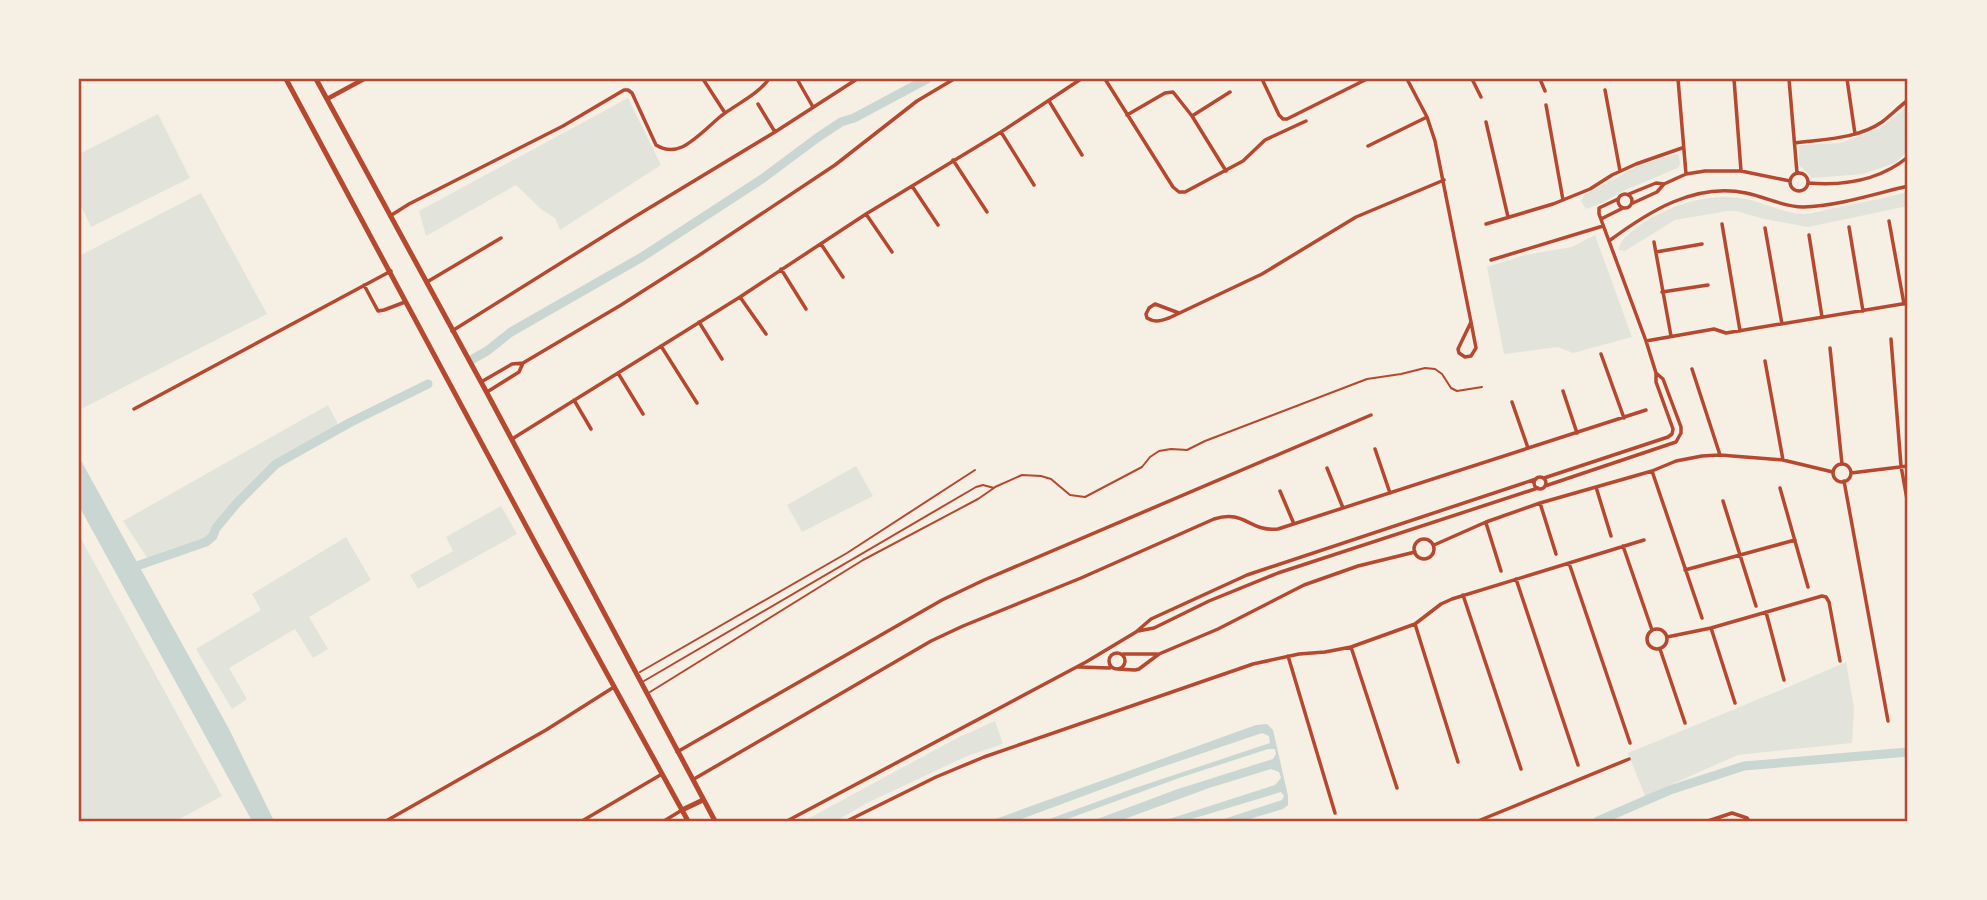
<svg xmlns="http://www.w3.org/2000/svg" width="1987" height="900" font-family="Ubuntu,sans-serif">
  <style>
    .green { fill: #e2e4dc }
    .water { fill: #c9d6d2 }
    .lines { fill: none; stroke-linecap: round; stroke-linejoin: round }
    .canal { stroke: #c9d6d2; stroke-width: 9 }
    .service { stroke: #b5482f; stroke-width: 2 }
    .minor { stroke: #b5482f; stroke-width: 3.5 }
    .tertiary { stroke: #b5482f; stroke-width: 4.5 }
    .primary { stroke: #b5482f; stroke-width: 5 }
    .neatline { fill: none; stroke: #b5482f; stroke-width: 2.5 }
  </style>
  <rect width="100%" height="100%" fill="#f6efe4"/>
  <path class="green" d="M628 98 661 165 560 230 555 218 542 210 516 185 426 236 419 211Z
    M1908 106V151L1895 163 1863 174 1812 178 1799 165V145L1840 143 1879 129Z
    M158 114 190 178 91 227 82 208 79 209V190L81 188 79 184V154Z
    M1674 154 1679 155 1680 164 1678 168 1625 190 1604 202 1586 209 1581 201 1584 195 1640 165Z
    M1908 192V206L1808 227 1764 219 1736 211H1727L1675 220 1625 251 1619 250C1620 238 1634 230 1643 223 1674 203 1714 191 1751 200 1768 205 1785 213 1803 214 1811 214 1821 211 1829 209 1856 204 1882 198 1908 192Z
    M201 193 267 314 79 410V256Z
    M1595 235 1632 337 1573 353 1558 347 1504 354 1487 267 1525 255 1572 247Z
    M328 405 340 428 279 459 232 503 207 539 148 559 123 521Z
    M856 466 873 496 802 532 787 505Z
    M501 506 517 534 418 589 410 575 453 551 446 537Z
    M79 535 222 796 176 821H79Z
    M346 537 371 580 309 617 328 649 313 658 295 629 229 668 247 699 232 709 196 649 261 610 252 594Z
    M1846 662 1854 708 1852 743 1738 755 1645 796 1628 753 1793 685Z
    M995 721 1003 744 967 756 867 803 836 821H804L955 739Z"/>
  <path class="water" d="M79 457 229 729 274 821H252L79 506Z
    M1267 724 1273 730 1288 796V805L1283 809 1243 821H1218L1282 800 1284 796 1281 792 1185 821H1163L1275 785 1281 778 1279 772 1271 769 1209 788 1119 821H1092L1178 789 1273 759 1276 754 1275 749H1268L1179 778 1062 821H1044L1132 789 1270 743 1269 736 1262 733 1156 769 1016 821H990L1256 725Z"/>
  <g class="lines">
    <path class="canal" d="M471 360 487 351 511 332 642 257 762 179 817 138 841 122 854 118 927 79
      M131 568 206 542 213 536 216 528 237 503 276 464 351 422 428 384
      M1598 821 1670 790 1744 766 1908 752"/>
    <path class="service" d="M995 487 1022 475 1041 476 1051 479 1070 495 1085 497 1142 467 1150 457 1159 451 1171 449 1187 450 1205 441 1367 379 1401 374 1425 368 1435 369 1442 374 1451 388 1457 391 1482 387
      M640 672 847 553 975 470
      M644 681 976 487 983 485 994 488 978 499 863 560 650 692"/>
    <path class="minor" d="M703 79 725 113
      M797 79 813 107
      M1105 79 1173 187 1179 192H1185L1243 161 1265 140 1306 121
      M1262 79 1279 115 1283 119H1287L1367 79
      M1407 79 1427 117 1435 141 1471 322
      M1472 79 1481 97
      M1540 79 1545 91
      M1678 79 1686 174
      M1734 79 1741 171
      M1789 79 1797 173
      M1847 79 1855 134
      M1908 79V81
      M1605 90 1620 171
      M1049 101 1082 155
      M758 104 775 132
      M1546 105 1563 200
      M1127 115 1165 93 1173 92 1192 116 1226 171
      M1192 116 1230 92
      M1486 122 1508 217
      M1001 132 1034 185
      M1795 143C1825 139 1857 139 1882 122 1891 115 1899 107 1908 100
      M1368 146 1427 117
      M953 160 987 212
      M1790 182a9 9 0 1 1 18 0a9 9 0 1 1-18 0Z
      M1808 183C1844 186 1880 180 1908 157
      M912 186 938 225
      M1618 201a7 7 0 1 1 14 0a7 7 0 1 1-14 0Z
      M1629 194 1656 183 1664 184 1686 174 1705 171H1741L1790 181
      M1633 203 1657 192 1664 184
      M866 214 892 252
      M390 216 409 204 563 126 624 90H628L632 93 656 145C664 150 673 151 682 147 695 141 710 125 721 116 738 103 756 96 769 79
      M1601 219 1623 208
      M1889 221 1904 304
      M1486 224 1553 204 1590 189 1612 175 1636 164 1682 148
      M1722 224 1740 331
      M1849 227 1863 311
      M1765 228 1782 324
      M1809 235 1822 317
      M1609 241C1648 212 1695 182 1746 193 1766 197 1783 207 1803 207 1838 206 1874 194 1908 186
      M1654 242 1671 336
      M821 244 843 277
      M1656 252 1702 244
      M1491 260 1603 226
      M781 269 806 309
      M427 282 501 238
      M364 285 378 311 384 310 405 302
      M1662 292 1708 285
      M740 297 766 334
      M1179 313 1155 304 1149 308 1146 314 1147 318C1156 323 1160 321 1169 318L1262 274 1356 217 1444 180
      M699 322 722 359
      M1471 322 1476 348 1471 356 1465 357 1459 353 1458 349Z
      M452 331 636 216 775 132 857 79
      M1891 339 1901 466 1908 505
      M1646 341 1714 329 1726 333 1908 303
      M661 346 697 403
      M1830 348 1842 464
      M1601 354 1624 418
      M1765 361 1783 460
      M1692 369 1720 455
      M618 373 643 414
      M481 382 512 364 523 363 621 305 698 256 835 165 917 101 954 79
      M1563 391 1577 433
      M487 392 519 372 523 363
      M574 400 591 429
      M1512 402 1528 448
      M134 409 391 271
      M512 439 740 297 866 214 1001 132 1081 79
      M1375 449 1390 493
      M1833 473a9 9 0 1 1 18 0a9 9 0 1 1-18 0Z
      M1327 468 1343 508
      M1652 471 1702 618
      M1851 473 1908 466
      M1534 483a6 6 0 1 1 12 0a6 6 0 1 1-12 0Z
      M1544 478 1668 437 1672 434 1673 429 1656 382V373L1646 341 1599 214V208L1618 199
      M1844 481 1888 721
      M1545 486 1676 442 1681 433V427L1663 379 1656 373
      M1596 487 1611 536
      M1780 488 1808 587
      M1280 491 1294 524
      M1723 501 1756 606
      M1540 503 1556 554
      M1486 523 1501 571
      M1414 549a10 10 0 1 1 20 0a10 10 0 1 1-20 0Z
      M1434 545 1486 522 1540 503 1652 471 1676 461 1702 456 1720 455 1783 460 1833 472
      M1623 546 1652 630
      M1569 563 1630 743
      M1685 570 1795 540
      M1516 579 1578 765
      M1463 595 1521 769
      M1766 612 1784 680
      M1415 624 1458 762
      M1711 628 1735 703
      M1647 639a10 10 0 1 1 20 0a10 10 0 1 1-20 0Z
      M1138 631 1154 628 1209 601 1278 573 1538 488
      M1667 637 1711 628 1822 596 1826 597 1829 602 1840 661
      M1351 647 1397 788
      M1660 649 1685 723
      M1109 661a8 8 0 1 1 16 0a8 8 0 1 1-16 0Z
      M1123 654H1157
      M1288 656 1335 813
      M1079 667 1110 668
      M1117 669 1135 670 1139 669 1159 654 1218 629 1304 585 1358 566 1415 552
      M677 752 942 600 984 580 1371 415
      M694 779 931 641 963 626 1081 578 1214 519C1245 509 1249 532 1278 529L1646 410
      M386 821 546 730 614 687
      M582 821 662 774
      M664 821 682 810
      M787 821 1086 662 1136 632 1151 619 1247 575 1536 479
      M847 821 936 777 984 757 1253 664 1299 654 1325 652 1351 647 1415 624 1441 604 1452 599 1644 540
      M1478 821 1629 759
      M1708 821 1732 813 1747 818 1749 821"/>
    <path class="tertiary" d="M327 99 364 79"/>
    <path class="primary" d="M286 79 539 550 688 821
      M316 79 487 393 715 821
      M682 810 703 800"/>
  </g>
  <rect width="1987" height="900" fill="none" stroke="#f6efe4" stroke-width="161"/>
  <rect x="80" y="80" width="1826" height="740" class="neatline"/>
</svg>
